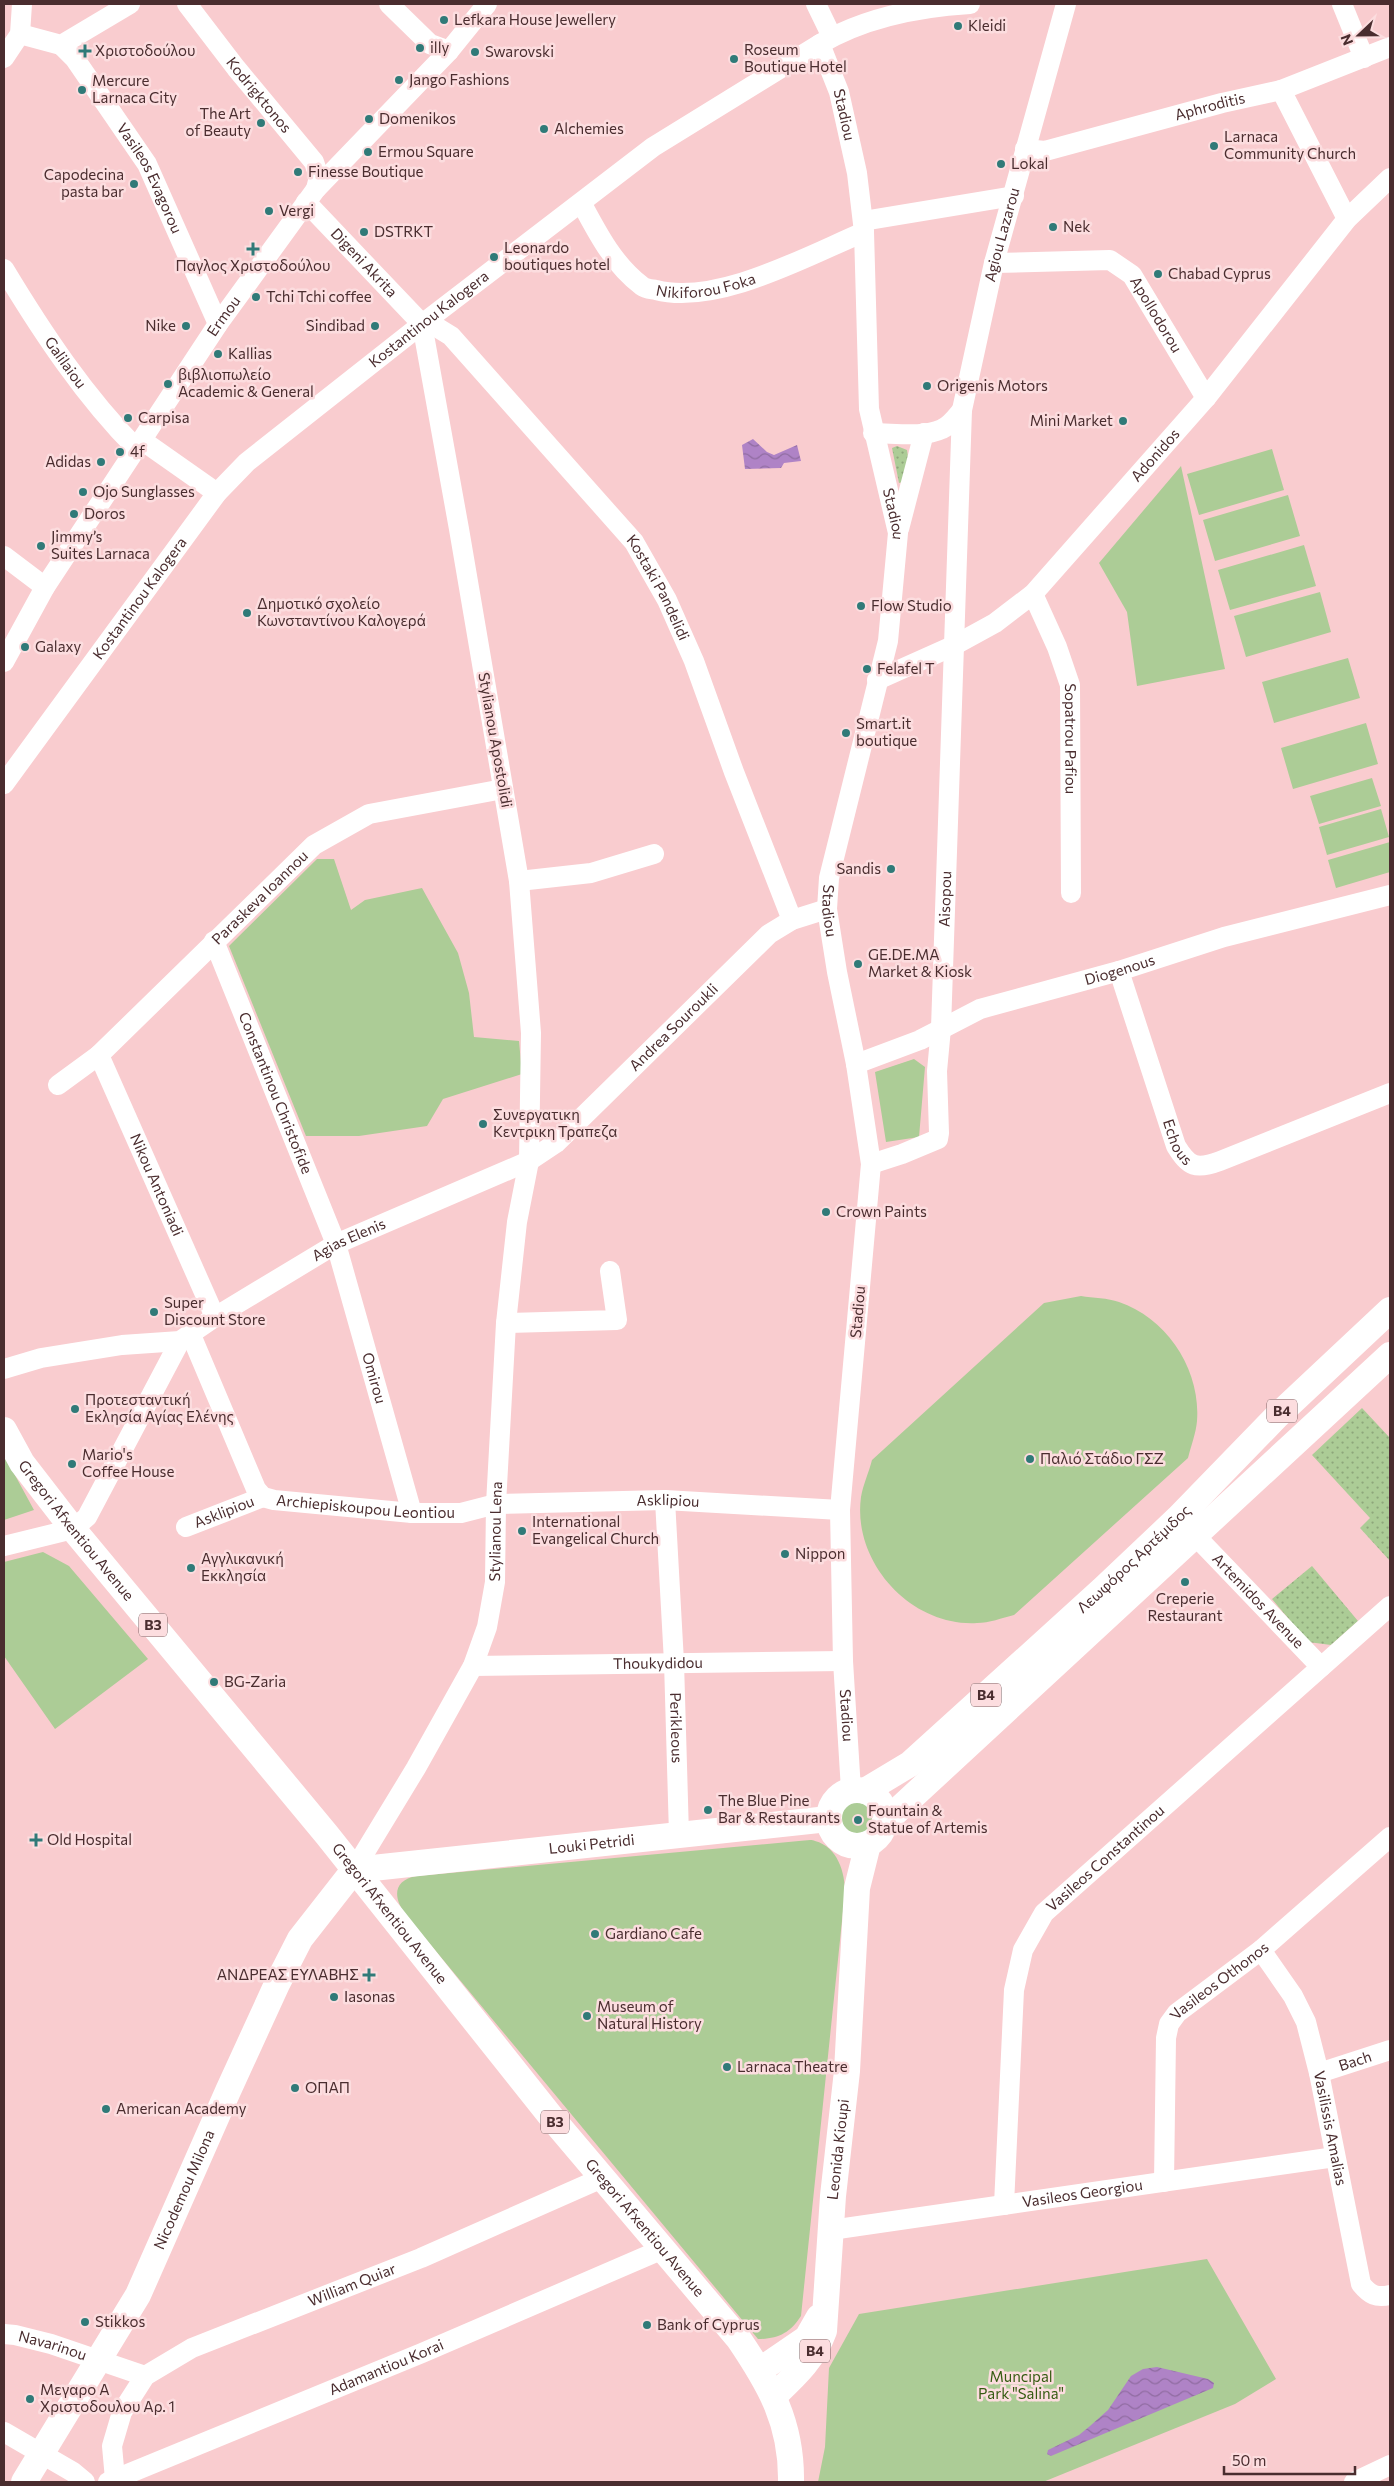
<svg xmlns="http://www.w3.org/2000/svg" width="1394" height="2486" font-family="Commissioner,sans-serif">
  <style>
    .grass { fill: url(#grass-dots) }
    .park { fill: #accc96 }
    .water { fill: url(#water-waves) }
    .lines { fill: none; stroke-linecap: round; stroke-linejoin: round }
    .minor { stroke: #fff; stroke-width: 20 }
    .major { stroke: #fff; stroke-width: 26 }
    .poi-dot { fill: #307a78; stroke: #fcdddf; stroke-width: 2 }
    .labels { text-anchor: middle; stroke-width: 5; stroke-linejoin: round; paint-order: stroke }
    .shield { fill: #fcdddf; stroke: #7f6264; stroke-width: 1 }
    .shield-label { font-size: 14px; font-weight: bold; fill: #4a2d2f }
    .poi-label { font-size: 15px; fill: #4a2d2f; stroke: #fcdddf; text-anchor: start }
    .street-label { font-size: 15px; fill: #4a2d2f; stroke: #fcdddf }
    .park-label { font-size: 15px; fill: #355b11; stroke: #fcdddf }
  </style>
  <defs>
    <pattern id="grass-dots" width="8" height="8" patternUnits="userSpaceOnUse" patternTransform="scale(1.25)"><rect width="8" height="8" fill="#accc96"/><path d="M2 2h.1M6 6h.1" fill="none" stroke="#8ea67b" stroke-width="1.8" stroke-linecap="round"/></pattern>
    <pattern id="water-waves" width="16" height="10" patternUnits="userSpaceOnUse" patternTransform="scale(1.25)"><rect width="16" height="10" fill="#af83c6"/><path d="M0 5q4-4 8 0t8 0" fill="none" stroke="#906ca1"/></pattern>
  </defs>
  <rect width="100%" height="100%" fill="#f9cccf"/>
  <path class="grass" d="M897 446 907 450 908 457 903 482 899 483 892 448Z
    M1362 1408 1390 1438V1561L1360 1528 1370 1518 1312 1455Z
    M1312 1566 1358 1621 1331 1645 1308 1642 1272 1599Z"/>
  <path class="park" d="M1272 449 1284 490 1199 515 1187 474Z
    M1181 466 1225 669 1137 686 1127 612 1099 563Z
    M1288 495 1300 536 1215 561 1203 520Z
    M1304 545 1316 586 1230 610 1218 570Z
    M1320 592 1331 632 1246 657 1234 616Z
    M1348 658 1360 698 1274 723 1262 682Z
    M1366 723 1378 764 1293 789 1281 748Z
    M1372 778 1381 806 1319 824 1310 796Z
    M1381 809 1389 837 1327 855 1319 827Z
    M1390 842V872L1336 888 1328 860Z
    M317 859H334L351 910 365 900 422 888 458 953 469 993 474 1037 519 1041 522 1074 443 1099 427 1126 359 1136H306L229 946Z
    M914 1059 925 1067 919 1137 886 1142 875 1072Z
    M1081 1296C1093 1298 1108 1298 1119 1302 1167 1318 1201 1370 1197 1421 1196 1433 1191 1446 1188 1458L1014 1615C1002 1618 989 1623 977 1623 911 1627 852 1562 861 1497 863 1485 869 1472 872 1460L1044 1303Z
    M4 1455 34 1510 4 1520Z
    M43 1552 69 1566 148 1659 55 1729 4 1656V1562Z
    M838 1821a20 20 0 1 1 40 0a20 20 0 1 1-40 0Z
    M799 1841C804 1841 811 1839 815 1841 838 1847 845 1873 845 1892L801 2316C790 2333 778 2339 758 2339L405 1914C393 1897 393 1880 417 1876Z
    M1207 2259 1276 2379 1235 2404 1043 2482H818L825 2447 829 2368 859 2314Z"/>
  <path class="water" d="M753 439 767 452 774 455 797 445 801 461 784 463 781 468 745 469 742 445Z
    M1157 2367 1208 2379 1214 2383 1213 2388 1051 2456 1047 2454 1048 2450 1079 2435 1090 2426 1108 2410 1131 2376 1143 2369Z"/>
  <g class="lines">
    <g class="minor">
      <path id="s1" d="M187 4 236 68 314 162 319 177 316 189"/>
      <path d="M389 4 430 44 449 51"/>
      <path d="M816 4 832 37"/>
      <path d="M1342 4 1364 58"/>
      <path d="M20 34 61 45 130 4"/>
      <path id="s2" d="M820 44 839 92 857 173 864 232 869 409 898 533 888 641 829 878 827 909 837 972 856 1064 871 1164 840 1510 843 1661 851 1790"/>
      <path id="s3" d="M61 45 75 59 147 164 218 324"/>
      <path d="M4 58 20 34 22 4"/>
      <path d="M1281 90 1347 219"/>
      <path id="s4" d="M1025 149 1045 151 1222 103 1281 90 1390 47"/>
      <path id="s5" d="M306 202 422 324"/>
      <path id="s6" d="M582 204C598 234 614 265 642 286 646 289 651 289 656 290 717 306 807 256 864 232"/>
      <path d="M863 221 1014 196"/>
      <path id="s7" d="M994 263 1110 260 1132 275 1206 398"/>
      <path id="s8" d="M4 269C42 332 85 397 137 449"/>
      <path id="s9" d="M422 324 438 328 451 336 634 542 667 600 694 661 734 772 792 920"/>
      <path d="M873 433C894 433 923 438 942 429 951 425 956 417 962 410"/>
      <path d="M143 441 217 493"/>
      <path d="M899 529 924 433"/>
      <path d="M4 556 45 587"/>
      <path id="s10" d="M1033 594 1057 647 1070 685 1071 893"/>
      <path id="s11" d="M4 662 45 587 218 324 316 189 449 51 487 4"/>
      <path id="s12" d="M877 680 953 646 995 623 1033 594 1206 398 1347 219 1390 178"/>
      <path id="s13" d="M4 784 217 493 247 462 422 324 653 147 820 44C864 18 920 7 970 4"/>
      <path d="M519 881 591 873 654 854"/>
      <path id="s14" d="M214 941 336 1244 412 1513"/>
      <path id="s15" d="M1119 971 1176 1146C1189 1167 1196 1170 1220 1161L1390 1093"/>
      <path id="s16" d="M99 1055 215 1317"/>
      <path id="s17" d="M856 1064 920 1040 980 1009 1119 971 1224 937 1390 895"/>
      <path id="s18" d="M58 1085 99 1055 314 845 369 814 503 789"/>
      <path id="s19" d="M871 1164 902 1154 938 1139 939 1133 937 1071 941 1028 962 410 994 263 1066 4"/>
      <path d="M506 1323 617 1320 610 1271"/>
      <path id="s20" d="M191 1335 256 1489 263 1497 274 1500 412 1513H461L496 1504 665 1500 840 1510"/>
      <path id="s21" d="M4 1369 41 1358 122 1345 180 1341 215 1317 336 1244 529 1161 556 1143 769 934 792 920 827 909"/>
      <path id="s22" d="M665 1500 674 1662 679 1835"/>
      <path id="s23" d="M1186 1526 1321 1667"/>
      <path id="s24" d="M186 1527 263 1497"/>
      <path d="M4 1546 73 1529 87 1517 180 1341"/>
      <path id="s25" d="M473 1666 843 1661"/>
      <path id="s26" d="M354 1870 416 1768 473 1666 487 1627 495 1582 496 1504 506 1323 517 1222 529 1161 531 1033 519 881 459 529 422 324"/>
      <path id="s27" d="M1261 1950 1293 1996 1306 2022 1319 2073 1361 2284C1370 2295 1376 2298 1390 2295"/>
      <path id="s28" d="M1319 2073 1390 2050"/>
      <path id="s29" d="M1164 2182 1166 2038 1169 2024 1177 2013 1261 1950 1390 1837"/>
      <path id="s30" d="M1004 2205 1014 1990 1023 1950 1044 1913 1390 1606"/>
      <path id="s31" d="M831 2230 1335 2157"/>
      <path id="s32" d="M4 2334 15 2335 51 2344 145 2376"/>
      <path d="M4 2432 73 2472 85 2482"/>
      <path id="s33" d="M115 2479 112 2446 122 2412 145 2376 192 2348 421 2258 602 2178"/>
      <path id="s34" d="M108 2482 422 2353 663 2249"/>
      <path d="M1354 2482 1390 2465"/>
    </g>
    <g class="major">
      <path id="s35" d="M4 1430 22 1463 73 1529 327 1835 556 2123 738 2338C770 2385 792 2423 791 2482"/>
      <circle cx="857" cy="1818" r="28"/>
      <path id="s36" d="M865 1791 910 1764 1102 1590 1178 1518 1277 1416 1390 1310"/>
      <path d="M885 1822 1390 1355"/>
      <path id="s37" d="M354 1870 828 1819"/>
      <path d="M760 2370 807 2338 819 2317"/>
      <path id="s38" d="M774 2396C795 2376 814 2359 824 2331L833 2196 847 2071 857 1888 868 1844"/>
      <path id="s39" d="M24 2482 138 2295 228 2091 277 1984 300 1939 354 1870"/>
    </g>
  </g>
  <g class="poi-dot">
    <circle cx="444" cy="20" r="5"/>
    <circle cx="958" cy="26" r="5"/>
    <circle cx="420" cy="48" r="5"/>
    <path d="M82.5 43.5h5v5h5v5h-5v5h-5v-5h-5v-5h5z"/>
    <circle cx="475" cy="52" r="5"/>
    <circle cx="734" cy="59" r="5"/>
    <circle cx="399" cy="80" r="5"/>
    <circle cx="82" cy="90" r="5"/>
    <circle cx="369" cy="119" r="5"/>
    <circle cx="261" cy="123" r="5"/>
    <circle cx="544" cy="129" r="5"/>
    <circle cx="1214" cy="146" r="5"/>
    <circle cx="368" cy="152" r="5"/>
    <circle cx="1001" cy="164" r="5"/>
    <circle cx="298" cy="172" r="5"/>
    <circle cx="134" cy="184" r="5"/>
    <circle cx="269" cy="211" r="5"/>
    <circle cx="1053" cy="227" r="5"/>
    <circle cx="364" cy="232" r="5"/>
    <path d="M250.5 241.5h5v5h5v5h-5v5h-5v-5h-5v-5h5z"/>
    <circle cx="494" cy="257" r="5"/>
    <circle cx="1158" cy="274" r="5"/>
    <circle cx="256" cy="297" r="5"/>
    <circle cx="186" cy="326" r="5"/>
    <circle cx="375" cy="326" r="5"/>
    <circle cx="218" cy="354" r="5"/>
    <circle cx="168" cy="384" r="5"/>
    <circle cx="927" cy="386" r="5"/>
    <circle cx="128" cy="418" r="5"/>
    <circle cx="1123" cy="421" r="5"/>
    <circle cx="120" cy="452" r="5"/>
    <circle cx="101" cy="462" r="5"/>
    <circle cx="83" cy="492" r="5"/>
    <circle cx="74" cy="514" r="5"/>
    <circle cx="41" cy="546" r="5"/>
    <circle cx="861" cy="606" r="5"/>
    <circle cx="247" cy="613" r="5"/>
    <circle cx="25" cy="647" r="5"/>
    <circle cx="867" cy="669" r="5"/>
    <circle cx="846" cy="733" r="5"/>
    <circle cx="891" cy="869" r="5"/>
    <circle cx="858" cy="964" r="5"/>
    <circle cx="483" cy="1124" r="5"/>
    <circle cx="826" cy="1212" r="5"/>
    <circle cx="154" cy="1312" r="5"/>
    <circle cx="75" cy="1409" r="5"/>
    <circle cx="1030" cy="1459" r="5"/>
    <circle cx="72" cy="1464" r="5"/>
    <circle cx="522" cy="1531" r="5"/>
    <circle cx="785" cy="1554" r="5"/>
    <circle cx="191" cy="1568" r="5"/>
    <circle cx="1185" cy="1582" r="5"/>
    <circle cx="214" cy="1682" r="5"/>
    <circle cx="708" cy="1810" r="5"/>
    <circle cx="858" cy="1820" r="5"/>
    <path d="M33.5 1832.5h5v5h5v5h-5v5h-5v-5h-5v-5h5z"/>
    <circle cx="595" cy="1934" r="5"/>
    <path d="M366.5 1967.5h5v5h5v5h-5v5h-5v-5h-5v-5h5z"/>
    <circle cx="334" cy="1997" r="5"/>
    <circle cx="587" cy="2016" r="5"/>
    <circle cx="727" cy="2067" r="5"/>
    <circle cx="295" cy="2088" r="5"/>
    <circle cx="106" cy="2109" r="5"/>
    <circle cx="85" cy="2322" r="5"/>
    <circle cx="647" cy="2325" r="5"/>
    <circle cx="30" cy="2399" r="5"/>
  </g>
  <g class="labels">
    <g class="shield">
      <rect x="1267" y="1399.5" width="30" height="23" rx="4"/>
      <rect x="139" y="1613.5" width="28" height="23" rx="4"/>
      <rect x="971" y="1683.5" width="30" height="23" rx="4"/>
      <rect x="541" y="2110.5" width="28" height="23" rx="4"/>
      <rect x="800" y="2339.5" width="30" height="23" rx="4"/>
    </g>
    <g class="shield-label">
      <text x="1282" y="1416">B4</text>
      <text x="153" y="1630">B3</text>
      <text x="986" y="1700">B4</text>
      <text x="555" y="2127">B3</text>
      <text x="815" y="2356">B4</text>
    </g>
    <g class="poi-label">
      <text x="454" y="25">Lefkara House Jewellery</text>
      <text x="968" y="31">Kleidi</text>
      <text x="430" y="53">illy</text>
      <text x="744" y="55">Roseum<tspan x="744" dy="17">Boutique Hotel</tspan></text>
      <text x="95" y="56">Χριστοδούλου</text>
      <text x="485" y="57">Swarovski</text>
      <text x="409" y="85">Jango Fashions</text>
      <text x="92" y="86">Mercure<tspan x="92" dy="17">Larnaca City</tspan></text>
      <text x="251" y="119" text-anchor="end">The Art<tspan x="251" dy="17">of Beauty</tspan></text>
      <text x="379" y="124">Domenikos</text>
      <text x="554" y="134">Alchemies</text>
      <text x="1224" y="142">Larnaca<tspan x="1224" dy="17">Community Church</tspan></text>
      <text x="378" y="157">Ermou Square</text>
      <text x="1011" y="169">Lokal</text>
      <text x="308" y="177">Finesse Boutique</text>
      <text x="124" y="180" text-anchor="end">Capodecina<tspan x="124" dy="17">pasta bar</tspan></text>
      <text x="279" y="216">Vergi</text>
      <text x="1063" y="232">Nek</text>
      <text x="374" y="237">DSTRKT</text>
      <text x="504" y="253">Leonardo<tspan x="504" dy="17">boutiques hotel</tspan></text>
      <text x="253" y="271" text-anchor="middle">Παγλος Χριστοδούλου</text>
      <text x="1168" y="279">Chabad Cyprus</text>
      <text x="266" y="302">Tchi Tchi coffee</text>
      <text x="176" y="331" text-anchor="end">Nike</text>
      <text x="365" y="331" text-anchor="end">Sindibad</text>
      <text x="228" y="359">Kallias</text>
      <text x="178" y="380">βιβλιοπωλείο<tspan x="178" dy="17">Academic &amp; General</tspan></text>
      <text x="937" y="391">Origenis Motors</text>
      <text x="138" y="423">Carpisa</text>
      <text x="1113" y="426" text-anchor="end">Mini Market</text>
      <text x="130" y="457">4f</text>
      <text x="91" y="467" text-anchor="end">Adidas</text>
      <text x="93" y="497">Ojo Sunglasses</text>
      <text x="84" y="519">Doros</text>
      <text x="51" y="542">Jimmy’s<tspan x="51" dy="17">Suites Larnaca</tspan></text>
      <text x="257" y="609">Δημοτικό σχολείο<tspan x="257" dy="17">Κωνσταντίνου Καλογερά</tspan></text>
      <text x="871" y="611">Flow Studio</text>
      <text x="35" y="652">Galaxy</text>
      <text x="877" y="674">Felafel T</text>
      <text x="856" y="729">Smart.it<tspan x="856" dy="17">boutique</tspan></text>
      <text x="881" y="874" text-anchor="end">Sandis</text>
      <text x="868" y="960">GE.DE.MA<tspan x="868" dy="17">Market &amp; Kiosk</tspan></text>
      <text x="493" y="1120">Συνεργατικη<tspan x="493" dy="17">Κεντρικη Τραπεζα</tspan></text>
      <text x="836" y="1217">Crown Paints</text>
      <text x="164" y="1308">Super<tspan x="164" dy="17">Discount Store</tspan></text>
      <text x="85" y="1405">Προτεσταντική<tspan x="85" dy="17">Εκλησία Αγίας Ελένης</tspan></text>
      <text x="82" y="1460">Mario's<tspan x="82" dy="17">Coffee House</tspan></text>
      <text x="1040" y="1464">Παλιό Στάδιο ΓΣΖ</text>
      <text x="532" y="1527">International<tspan x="532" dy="17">Evangelical Church</tspan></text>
      <text x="795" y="1559">Nippon</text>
      <text x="201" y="1564">Αγγλικανική<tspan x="201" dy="17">Εκκλησία</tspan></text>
      <text x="1185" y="1604" text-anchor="middle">Creperie<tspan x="1185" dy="17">Restaurant</tspan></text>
      <text x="224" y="1687">BG-Zaria</text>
      <text x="718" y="1806">The Blue Pine<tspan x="718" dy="17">Bar &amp; Restaurants</tspan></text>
      <text x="868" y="1816">Fountain &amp;<tspan x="868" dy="17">Statue of Artemis</tspan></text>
      <text x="47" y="1845">Old Hospital</text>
      <text x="605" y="1939">Gardiano Cafe</text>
      <text x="359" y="1980" text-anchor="end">ΑΝΔΡΕΑΣ ΕΥΛΑΒΗΣ</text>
      <text x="344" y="2002">Iasonas</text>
      <text x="597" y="2012">Museum of<tspan x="597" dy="17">Natural History</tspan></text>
      <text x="737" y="2072">Larnaca Theatre</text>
      <text x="305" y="2093">ΟΠΑΠ</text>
      <text x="116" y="2114">American Academy</text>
      <text x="95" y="2327">Stikkos</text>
      <text x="657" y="2330">Bank of Cyprus</text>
      <text x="40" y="2395">Μεγαρο Α<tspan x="40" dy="17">Χριστοδουλου Αρ. 1</tspan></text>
    </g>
    <g class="street-label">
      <text dy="5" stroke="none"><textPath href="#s1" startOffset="116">Kodrigktonos</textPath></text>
      <text dy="5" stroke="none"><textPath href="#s4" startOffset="191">Aphroditis</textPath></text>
      <text dy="5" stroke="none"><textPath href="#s2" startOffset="75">Stadiou</textPath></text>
      <text dy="5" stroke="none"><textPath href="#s3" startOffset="161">Vasileos Evagorou</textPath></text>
      <text dy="5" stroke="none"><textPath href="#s19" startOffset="981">Agiou Lazarou</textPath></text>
      <text dy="5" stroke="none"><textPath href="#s5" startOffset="84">Digeni Akrita</textPath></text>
      <text dy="5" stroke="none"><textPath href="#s6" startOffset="168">Nikiforou Foka</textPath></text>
      <text dy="5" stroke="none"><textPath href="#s7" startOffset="189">Apollodorou</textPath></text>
      <text dy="5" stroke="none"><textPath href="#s11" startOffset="410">Ermou</textPath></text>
      <text dy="5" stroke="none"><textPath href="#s13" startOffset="635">Kostantinou Kalogera</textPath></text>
      <text dy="5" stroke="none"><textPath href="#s8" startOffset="112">Galilaiou</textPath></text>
      <text dy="5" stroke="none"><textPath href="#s12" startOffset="364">Adonidos</textPath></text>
      <text dy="5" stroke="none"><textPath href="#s2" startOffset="479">Stadiou</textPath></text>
      <text dy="5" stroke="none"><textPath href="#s9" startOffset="359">Kostaki Pandelidi</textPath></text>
      <text dy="5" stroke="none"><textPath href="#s13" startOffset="230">Kostantinou Kalogera</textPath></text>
      <text transform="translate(495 740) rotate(80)" y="5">Stylianou Apostolidi</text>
      <text dy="5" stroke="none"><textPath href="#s10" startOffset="152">Sopatrou Pafiou</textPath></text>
      <text dy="5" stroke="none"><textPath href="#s18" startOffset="276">Paraskeva Ioannou</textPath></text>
      <text dy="5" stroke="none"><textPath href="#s19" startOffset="312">Aisopou</textPath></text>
      <text dy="5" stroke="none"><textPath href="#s2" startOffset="884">Stadiou</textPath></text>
      <text dy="5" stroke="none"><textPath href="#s17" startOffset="281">Diogenous</textPath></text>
      <text dy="5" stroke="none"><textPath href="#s21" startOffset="770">Andrea Souroukli</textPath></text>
      <text dy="5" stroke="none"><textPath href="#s14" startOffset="164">Constantinou Christofide</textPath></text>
      <text dy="5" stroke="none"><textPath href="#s15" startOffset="181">Echous</textPath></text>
      <text dy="5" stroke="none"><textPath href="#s16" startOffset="142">Nikou Antoniadi</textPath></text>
      <text dy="5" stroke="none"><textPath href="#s21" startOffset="376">Agias Elenis</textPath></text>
      <text transform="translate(858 1312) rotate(-85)" y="5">Stadiou</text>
      <text dy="5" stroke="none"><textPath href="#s14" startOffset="466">Omirou</textPath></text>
      <text dy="5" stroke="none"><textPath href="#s20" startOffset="585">Asklipiou</textPath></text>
      <text dy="5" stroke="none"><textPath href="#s20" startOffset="281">Archiepiskoupou Leontiou</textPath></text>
      <text dy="5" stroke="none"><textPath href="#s24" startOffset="41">Asklipiou</textPath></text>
      <text dy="5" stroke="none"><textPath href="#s35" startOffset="124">Gregori Afxentiou Avenue</textPath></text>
      <text dy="5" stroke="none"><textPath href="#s26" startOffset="374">Stylianou Lena</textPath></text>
      <text dy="5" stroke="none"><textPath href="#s36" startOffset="356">Λεωφόρος Αρτέμιδος</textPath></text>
      <text dy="5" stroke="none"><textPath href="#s23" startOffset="104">Artemidos Avenue</textPath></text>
      <text dy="5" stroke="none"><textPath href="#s25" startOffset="185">Thoukydidou</textPath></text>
      <text dy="5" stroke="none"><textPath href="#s2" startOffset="1694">Stadiou</textPath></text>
      <text dy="5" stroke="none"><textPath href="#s22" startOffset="228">Perikleous</textPath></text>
      <text dy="5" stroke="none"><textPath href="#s37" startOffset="239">Louki Petridi</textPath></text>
      <text dy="5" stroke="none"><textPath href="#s30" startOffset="381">Vasileos Constantinou</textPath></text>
      <text dy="5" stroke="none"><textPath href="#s35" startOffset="619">Gregori Afxentiou Avenue</textPath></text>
      <text dy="5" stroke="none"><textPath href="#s29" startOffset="225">Vasileos Othonos</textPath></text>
      <text dy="5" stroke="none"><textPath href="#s28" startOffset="38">Bach</textPath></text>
      <text dy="5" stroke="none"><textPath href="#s27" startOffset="194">Vasilissis Amalias</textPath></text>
      <text dy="5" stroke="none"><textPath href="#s38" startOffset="265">Leonida Kioupi</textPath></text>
      <text dy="5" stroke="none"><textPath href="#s39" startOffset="334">Nicodemou Milona</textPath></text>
      <text dy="5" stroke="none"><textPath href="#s31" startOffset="254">Vasileos Georgiou</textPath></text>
      <text dy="5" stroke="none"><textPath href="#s35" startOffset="1024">Gregori Afxentiou Avenue</textPath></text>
      <text dy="5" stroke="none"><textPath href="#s33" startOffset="338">William Quiar</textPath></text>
      <text dy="5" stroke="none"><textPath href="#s32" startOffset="50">Navarinou</textPath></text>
      <text dy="5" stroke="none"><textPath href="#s34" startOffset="301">Adamantiou Korai</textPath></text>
    </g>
    <g class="park-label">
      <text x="1021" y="2382">Muncipal<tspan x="1021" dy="17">Park "Salina"</tspan></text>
    </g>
  </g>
  <rect width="1394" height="2486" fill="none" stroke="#4a2d2f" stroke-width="10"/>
  <g transform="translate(1359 35) rotate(248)" stroke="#fcdddf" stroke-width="4" paint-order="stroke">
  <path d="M0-4L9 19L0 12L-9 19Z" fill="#4a2d2f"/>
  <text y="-8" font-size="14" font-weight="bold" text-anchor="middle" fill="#4a2d2f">N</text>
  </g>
  <path d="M1224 2466v8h131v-8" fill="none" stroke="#4a2d2f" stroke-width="2.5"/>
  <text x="1232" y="2466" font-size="15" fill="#4a2d2f" stroke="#fcdddf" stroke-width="4" paint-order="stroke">50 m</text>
</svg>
